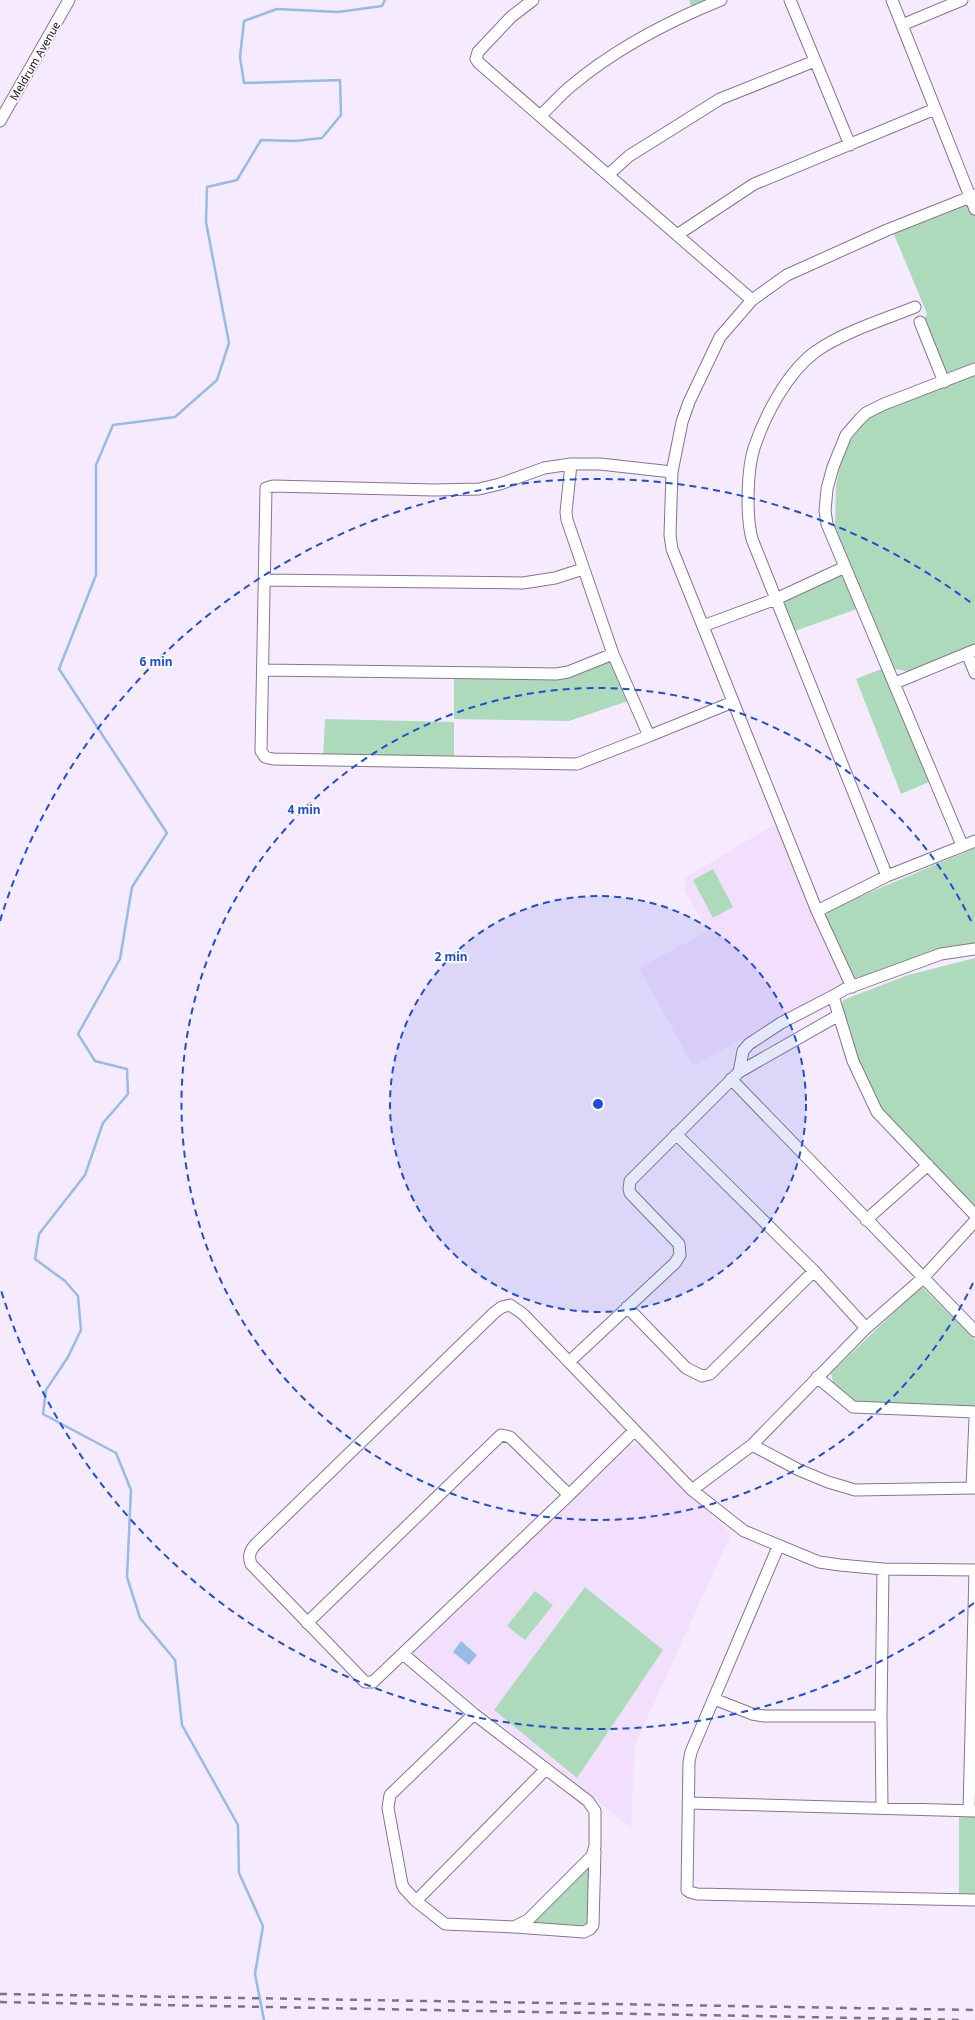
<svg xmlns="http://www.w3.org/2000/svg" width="975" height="2020" font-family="'Noto Sans',sans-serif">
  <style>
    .built { fill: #f2dffd }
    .green { fill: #acdabb }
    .water { fill: #96bbe7 }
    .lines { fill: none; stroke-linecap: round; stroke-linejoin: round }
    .stream { stroke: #96bbe7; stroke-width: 2.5 }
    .minor-casing { stroke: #867591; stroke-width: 13 }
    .minor { stroke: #fff; stroke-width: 11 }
    .rail { stroke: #7c7482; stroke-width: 2.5; stroke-dasharray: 7 7; stroke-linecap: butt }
    .ring { fill: none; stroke: #1d4ed8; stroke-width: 2; stroke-dasharray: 7 5 }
    .labels { text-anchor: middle; stroke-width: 3.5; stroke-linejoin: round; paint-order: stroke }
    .street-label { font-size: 11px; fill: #16101a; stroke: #fdfdfd }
    .centre { fill: #1d4ed8; stroke: #fdfdfd; stroke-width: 2 }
    .ring-label { font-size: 12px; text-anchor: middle; font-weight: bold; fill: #1d4ed8; stroke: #fdfdfd; stroke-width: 3.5; stroke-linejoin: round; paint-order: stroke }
  </style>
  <rect width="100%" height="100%" fill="#f6ebfe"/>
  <path class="built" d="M775 824 844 982 693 1066 639 968 708 931 684 890 686 877Z
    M635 1443 640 1446 731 1534 635 1745 631 1828 411 1653 622 1449Z"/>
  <path class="green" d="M689 0H715L692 9Z
    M964 205 971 207 975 215V366L957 373H948L940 369 922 322 927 314 893 232Z
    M975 373V645L911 672 895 669 835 528 836 486 841 460 851 440 869 418 887 407Z
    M840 574 847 576 860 608 795 631 783 603 786 597Z
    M612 657 628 701 569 721 454 719V675L544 677Z
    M884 668 931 781 901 794 856 679Z
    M325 719 454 722V759L323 757Z
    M975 848V945L861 979 853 977 826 917 828 910Z
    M713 869 733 907 713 918 693 880Z
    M975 958V1212L879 1111 866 1087 841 1013 843 1000 908 975Z
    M921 1286 975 1340V1408L854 1404 833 1383 831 1373Z
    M585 1587 663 1650 577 1778 494 1710Z
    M535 1591 553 1605 525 1640 507 1626Z
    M959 1816H975V1897H959Z
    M592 1860 590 1923 583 1930 527 1925Z"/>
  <path class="water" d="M461 1641 477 1655 469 1665 453 1652Z"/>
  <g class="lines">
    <path class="stream" d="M264 2020 255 1974 263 1926 239 1873 238 1825 182 1725 175 1660 140 1618 127 1577 131 1490 116 1453 43 1414 46 1390 68 1357 81 1330 78 1296 65 1281 35 1259 39 1234 85 1175 103 1123 128 1094 127 1069 95 1061 78 1034 120 959 132 887 167 833 59 669 96 575V465L113 425 175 417 217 380 229 343 206 222 207 187 237 180 261 140 295 141 322 138 341 115 340 80 244 83 240 57 244 21 277 9 338 12 382 6 385 0"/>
    <g class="minor-casing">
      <path id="minor" d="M533 0 511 17 478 52 476 59 479 63 752 300
        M790 0 850 145
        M892 0 975 209
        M902 25 962 0
        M540 116C551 106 560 95 571 86 614 50 669 21 721 0
        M0 121 69 0
        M608 175 629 156 720 99 815 61
        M677 235 754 184 935 109
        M920 322 944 382
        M571 464 544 468 500 484 479 489 434 490 273 486 266 488 261 751 265 757 273 759 577 764 649 736
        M672 472 600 464H571L566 512 567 520 613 654 649 736 733 702
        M264 580 523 583 555 578 583 569
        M703 626 776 599 845 567
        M967 653 975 673
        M263 670 556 674 568 672 613 654
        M895 683 975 650
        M962 845 827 524 825 511 827 489 833 467 846 435 859 420 866 413 884 404 975 369
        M887 876 752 539C746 516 747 470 754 448 765 415 787 373 815 352 843 332 883 320 915 307
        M817 911 887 876 975 841
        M852 987 817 911 672 549 670 535 672 472 682 422 689 402 720 337 752 300 787 275 887 230 975 195
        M833 996 845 989 941 954 975 949
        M739 1072 839 1015
        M731 1079 975 1331
        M866 1220 928 1165
        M814 1271 866 1328
        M627 1307 686 1368 702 1376 710 1374 814 1271 676 1134
        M570 1361 675 1263 680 1255 679 1244 630 1193 629 1189 630 1181 739 1072 743 1051 749 1044 781 1023 833 996 853 1061 877 1112 975 1215
        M817 1377 853 1407 975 1412
        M634 1431 569 1495 373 1682H365L251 1564C248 1556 250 1551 255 1545L495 1312 502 1307 510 1305 523 1314 692 1490 744 1531 819 1562 840 1565 883 1569 975 1570
        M752 1445 799 1470 828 1482 855 1490 975 1488
        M972 1488 975 1418
        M692 1490 752 1445 866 1328 923 1278 975 1221
        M778 1547 691 1752 689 1762 687 1890 690 1892 697 1894 975 1900
        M307 1623 501 1435 510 1437 569 1495
        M403 1654 474 1714 588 1801 595 1811V1846L592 1856 528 1920 514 1927 445 1924 416 1901 404 1888 402 1884 388 1808 390 1795 474 1714
        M714 1699 752 1714 764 1716H881
        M688 1803 975 1811
        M882 1808 881 1716 883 1569
        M969 1811 975 1570
        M416 1901 546 1769
        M515 1927 584 1932 590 1929 593 1925 595 1851"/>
    </g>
    <use href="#minor" class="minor"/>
    <path class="rail" d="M0 1994 975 2010
      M0 2002 965 2020"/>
  </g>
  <circle cx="598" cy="1104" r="208" fill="#1d4ed8" fill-opacity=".12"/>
  <g class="ring">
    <circle cx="598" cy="1104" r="208"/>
    <path d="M973 1283A416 416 0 1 1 973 925"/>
    <path d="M974 1603A625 625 0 0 1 0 1287M0 921A625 625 0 0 1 974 605"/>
  </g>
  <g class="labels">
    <g class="street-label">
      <text transform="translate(35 61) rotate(-60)" y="4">Meldrum Avenue</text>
    </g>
  </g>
  <circle cx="598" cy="1104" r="6" class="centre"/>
  <g class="ring-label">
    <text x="156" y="666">6 min</text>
    <text x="304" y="814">4 min</text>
    <text x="451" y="961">2 min</text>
  </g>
</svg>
